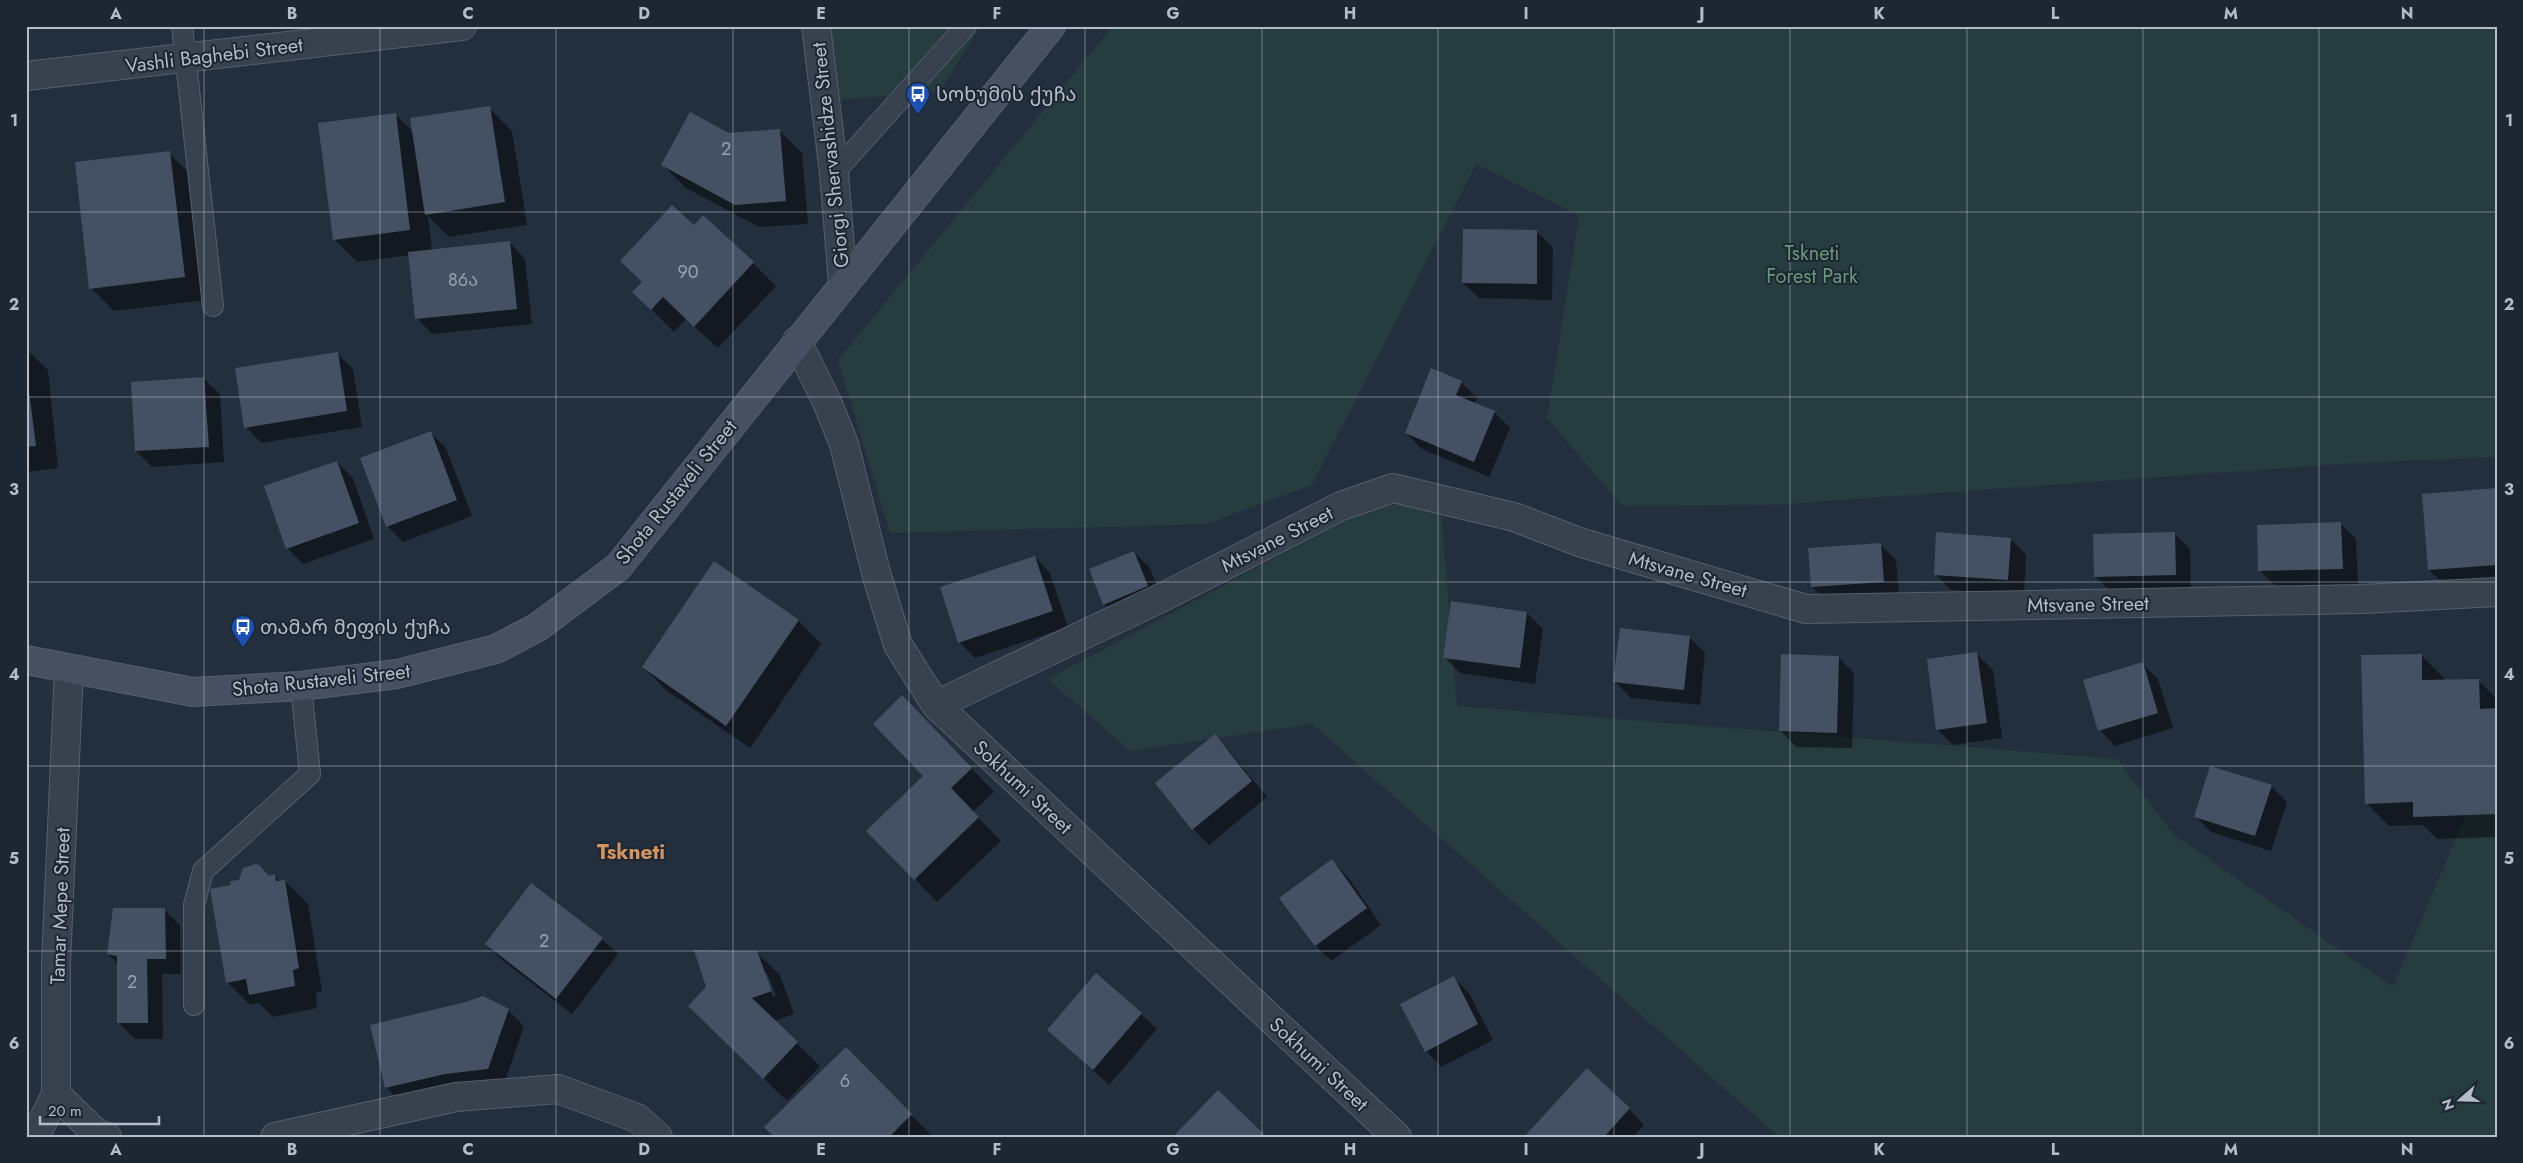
<svg xmlns="http://www.w3.org/2000/svg" width="2523" height="1163" font-family="Jost,'Noto Sans Georgian',sans-serif">
  <style>
    .green { fill: #263c3f }
    .shadow { fill: #0007; fill-rule: evenodd }
    .building { fill: #455162 }
    .lines { fill: none; stroke-linecap: round; stroke-linejoin: round }
    .service-casing { stroke: #565f6c; stroke-width: 22 }
    .minor-casing { stroke: #565f6c; stroke-width: 30 }
    .secondary-casing { stroke: #565f6c; stroke-width: 30 }
    .service { stroke: #38414e; stroke-width: 20 }
    .minor { stroke: #38414e; stroke-width: 28 }
    .secondary { stroke: #465061; stroke-width: 28 }
    .grid { fill: none; stroke: #b4bcc9; stroke-width: 1; stroke-opacity: 0.55 }
    .labels { text-anchor: middle; stroke-width: 4; stroke-linejoin: round; paint-order: stroke }
    .number-label { font-size: 18px; fill: #98a1af }
    .street-label { font-size: 20px; fill: #b4bcc9; stroke: #1d2633 }
    .poi-label { font-size: 20px; fill: #b4bcc9; stroke: #1d2633; text-anchor: start }
    .park-label { font-size: 20px; fill: #6b9a76; stroke: #1d2633 }
    .neighbourhood-label { font-size: 21px; font-weight: bold; fill: #d59563; stroke: #1d2633 }
    .neatline { fill: none; stroke: #b4bcc9; stroke-width: 2 }
    .grid-label { font-size: 16px; text-anchor: middle; font-weight: bold; fill: #b4bcc9 }
  </style>
  <rect width="100%" height="100%" fill="#242f3e"/>
  <path class="green" d="M824 26H980L940 92 825 101Z
    M1113 26H2497V457L2354 463 1771 505 1622 506 1547 418 1579 216 1476 164 1312 485 1206 524 890 533 838 360Z
    M1378 503 1441 508 1457 706 2117 759 2173 834 2393 987 2497 741V1137H1779L1312 724 1130 751 1048 679Z"/>
  <path class="shadow" d="M489 108 512 131 527 225 449 237 428 216 432 250 510 243 525 259 532 324 432 334 417 318 410 255 357 262 334 239 395 114 414 133Z
    M779 130 802 153 808 224 759 227 686 188 663 165 728 134Z
    M169 153 192 176 207 300 114 311 91 288Z
    M694 227 753 263 776 286 718 348 686 319 674 332 634 292Z
    M1537 232 1553 247 1552 300 1479 298 1463 283Z
    M26 349 48 370 58 468 26 472Z
    M337 353 353 369 362 427 261 443 246 427Z
    M204 379 220 394 224 462 152 467 136 451 132 383Z
    M1461 382 1477 398 1475 404 1494 412 1510 428 1489 477 1422 449 1406 433Z
    M431 433 446 448 472 516 403 542 387 526Z
    M337 462 353 478 374 539 303 564 287 548Z
    M2497 489V589L2452 593 2429 570Z
    M2340 523 2356 539 2358 584 2276 586 2260 571Z
    M2174 533 2190 549 2191 591 2111 592 2095 576Z
    M2011 539 2026 555 2024 595 1951 590 1935 574Z
    M1880 544 1896 560 1899 597 1828 602 1812 587Z
    M1134 552 1150 568 1163 602 1120 620 1104 604Z
    M1035 557 1050 573 1068 627 975 658 959 642Z
    M714 563 799 621 821 644 750 748 666 690 643 667Z
    M1527 613 1543 629 1535 684 1460 673 1444 657Z
    M1689 637 1705 653 1700 705 1631 698 1615 682Z
    M1977 654 1993 670 2002 738 1953 745 1937 729Z
    M2421 655 2444 678V681L2478 680 2497 699V837L2437 839 2423 825 2389 826 2366 803Z
    M1839 658 1854 673 1852 748 1796 747 1781 731Z
    M2143 664 2158 679 2173 728 2115 746 2100 730Z
    M925 720 994 792 973 812 1001 841 937 902 915 879 925 776Z
    M1215 736 1230 752 1267 797 1209 845 1193 829Z
    M2271 786 2287 802 2271 851 2211 832 2196 817Z
    M1332 861 1348 877 1381 925 1331 961 1315 945Z
    M249 866 259 867 269 877 275 876 281 882 285 881 308 904 322 991 316 993 317 1008 273 1017 259 1003 250 1005 227 982 233 886 240 881 244 869Z
    M164 910 180 925 181 974H162L163 1039H135L119 1023 118 964 108 954Z
    M602 939 618 954 572 1014 502 960 486 944Z
    M756 952 780 975 794 1014 774 1021 820 1066 787 1101 713 1029ZM764 973H767L776 996 773 997Z
    M1454 978 1469 993 1493 1040 1441 1067 1426 1051Z
    M483 997 508 1010 524 1026 504 1085 402 1103 386 1087 372 1026Z
    M1141 1014 1157 1029 1109 1085 1049 1030Z
    M869 1072 933 1137H776Z
    M1629 1109 1644 1125 1633 1137H1525Z"/>
  <path class="building" d="M490 106 505 202 425 215 410 118Z
    M690 112 729 133 780 129 786 201 735 205 661 165Z
    M396 113 410 230 333 240 318 123Z
    M170 151 185 277 89 289 75 162Z
    M672 205 694 225 703 215 754 262 694 327 663 297 651 310 632 292 642 282 620 261Z
    M1463 229 1537 230V284L1462 283Z
    M510 241 517 309 415 319 408 252Z
    M338 352 347 411 244 428 235 368Z
    M26 368 36 446 26 447Z
    M1431 368 1462 381 1456 395 1495 411 1474 462 1405 433Z
    M204 377 209 447 135 451 131 382Z
    M431 431 457 500 386 527 360 458Z
    M337 461 359 523 286 549 264 486Z
    M2497 488V565L2428 570 2422 494Z
    M2341 522 2343 569 2258 571 2257 525Z
    M1936 532 2011 538 2008 580 1934 575Z
    M2175 532 2176 575 2094 577 2093 534Z
    M1881 543 1884 582 1811 587 1808 548Z
    M1134 551 1148 586 1103 605 1089 569Z
    M1035 556 1053 611 958 643 940 587Z
    M714 561 799 620 726 726 642 667Z
    M1451 601 1527 612 1520 668 1443 658Z
    M1620 628 1690 636 1684 690 1613 682Z
    M1977 652 1987 723 1936 730 1927 659Z
    M1781 654 1839 656 1837 733 1779 731Z
    M2422 654V680L2479 679 2480 709 2497 708V814L2413 817V802L2365 804 2361 655Z
    M2143 662 2158 713 2098 731 2083 680Z
    M902 695 972 768 951 788 979 817 914 880 866 831 923 776 873 724Z
    M1215 734 1252 781 1192 830 1155 783Z
    M2210 766 2272 785 2255 836 2194 817Z
    M1332 859 1367 908 1315 946 1279 898Z
    M255 864 259 865 269 876 275 874 276 881 285 880 299 968 293 970 295 986 249 995 246 979 226 983 210 889 231 885 230 881 239 880 243 868Z
    M531 883 603 938 556 999 485 944Z
    M113 908H165L166 959H147L148 1023H117V956L107 954Z
    M694 950 757 951 772 991 752 998 798 1042 763 1079 688 1006 706 987Z
    M1096 973 1142 1013 1093 1070 1047 1030Z
    M1454 976 1478 1024 1425 1052 1400 1004Z
    M483 996 509 1009 488 1069 445 1074 385 1088 370 1025 465 1002Z
    M846 1047 912 1114 889 1137H774L764 1127Z
    M1587 1068 1630 1108 1604 1137H1524Z
    M1218 1090 1267 1137H1173Z"/>
  <g class="lines">
    <g class="service-casing">
      <path id="service" d="M182 26 213 306
        M834 173 966 26
        M194 1005V905L203 871 310 774 301 686"/>
    </g>
    <g class="minor-casing">
      <path id="minor" d="M816 26 834 173 843 284
        M26 76 462 26
        M797 341 827 402 844 444 876 573 898 645 936 705 1397 1137
        M936 705 1165 596 1341 506 1393 488 1514 517 1582 543 1806 609 2363 599 2497 592
        M56 1094 97 1134 107 1137
        M35 1137 56 1094V963L69 669
        M275 1137 456 1097 558 1089 637 1118 658 1137"/>
    </g>
    <g class="secondary-casing">
      <path id="secondary" d="M26 660 193 692 301 686 397 674 496 649 538 627 618 567 1051 26"/>
    </g>
    <use href="#service" class="service"/>
    <use href="#minor" class="minor"/>
    <use href="#secondary" class="secondary"/>
  </g>
  <path class="grid" d="M204 26V1137M380 26V1137M556 26V1137M733 26V1137M909 26V1137M1085 26V1137M1262 26V1137M1438 26V1137M1614 26V1137M1790 26V1137M1967 26V1137M2143 26V1137M2319 26V1137M26 212H2497M26 397H2497M26 582H2497M26 766H2497M26 951H2497"/>
  <defs>
    <g id="bus-pin" transform="scale(1.25)"><path d="M0 17L-7.5 6A9.5 9.5 0 1 1 7.5 6Z" fill="#1a4fb4" stroke="#1d2633"/><path d="M-5-6H5V4H4V6H2V4H-2V6H-4V4H-5ZM-3.5-4V0h7V-4ZM-3.5 1.2v1.5H-2V1.2ZM2 1.2v1.5H3.5V1.2Z" fill="#fff"/></g>
  </defs>
  <g fill-rule="evenodd">
    <use href="#bus-pin" x="918" y="94"/>
    <use href="#bus-pin" x="243" y="627"/>
  </g>
  <g class="labels">
    <g class="number-label">
      <text x="726" y="155">2</text>
      <text x="688" y="278">90</text>
      <text x="463" y="286">86ა</text>
      <text x="544" y="947">2</text>
      <text x="132" y="988">2</text>
      <text x="845" y="1087">6</text>
    </g>
    <g class="street-label">
      <text transform="translate(214 55) rotate(-7)" y="7">Vashli Baghebi Street</text>
      <text transform="translate(830 155) rotate(-96)" y="7">Giorgi Shervashidze Street</text>
      <text transform="translate(676 492) rotate(-51)" y="7">Shota Rustaveli Street</text>
      <text transform="translate(1277 539) rotate(-27)" y="7">Mtsvane Street</text>
      <text transform="translate(1688 574) rotate(16)" y="7">Mtsvane Street</text>
      <text transform="translate(2088 604) rotate(-1)" y="7">Mtsvane Street</text>
      <text transform="translate(321 680) rotate(-6)" y="7">Shota Rustaveli Street</text>
      <text transform="translate(1023 787) rotate(43)" y="7">Sokhumi Street</text>
      <text transform="translate(60 906) rotate(-88)" y="7">Tamar Mepe Street</text>
      <text transform="translate(1319 1064) rotate(43)" y="7">Sokhumi Street</text>
    </g>
    <g class="poi-label">
      <text x="936" y="101">სოხუმის ქუჩა</text>
      <text x="260" y="634">თამარ მეფის ქუჩა</text>
    </g>
    <g class="park-label">
      <text x="1812" y="260">Tskneti<tspan x="1812" dy="23">Forest Park</tspan></text>
    </g>
    <g class="neighbourhood-label">
      <text x="631" y="859">Tskneti</text>
    </g>
  </g>
  <rect width="2523" height="1163" fill="none" stroke="#1d2633" stroke-width="55"/>
  <g transform="translate(2460 1100) rotate(250)" stroke="#1d2633" stroke-width="4" paint-order="stroke">
  <path d="M0-4L9 19L0 12L-9 19Z" fill="#b4bcc9"/>
  <text y="-8" font-size="14" font-weight="bold" text-anchor="middle" fill="#b4bcc9">N</text>
  </g>
  <path d="M40 1116v8h119v-8" fill="none" stroke="#b4bcc9" stroke-width="2.5"/>
  <text x="48" y="1116" font-size="15" fill="#b4bcc9" stroke="#1d2633" stroke-width="4" paint-order="stroke">20 m</text>
  <rect x="28" y="28" width="2468" height="1108" class="neatline"/>
  <g class="grid-label">
    <text x="116" y="19">A</text>
    <text x="292" y="19">B</text>
    <text x="468" y="19">C</text>
    <text x="644" y="19">D</text>
    <text x="821" y="19">E</text>
    <text x="997" y="19">F</text>
    <text x="1173" y="19">G</text>
    <text x="1350" y="19">H</text>
    <text x="1526" y="19">I</text>
    <text x="1702" y="19">J</text>
    <text x="1879" y="19">K</text>
    <text x="2055" y="19">L</text>
    <text x="2231" y="19">M</text>
    <text x="2407" y="19">N</text>
    <text x="14" y="126">1</text>
    <text x="2509" y="126">1</text>
    <text x="14" y="310">2</text>
    <text x="2509" y="310">2</text>
    <text x="14" y="495">3</text>
    <text x="2509" y="495">3</text>
    <text x="14" y="680">4</text>
    <text x="2509" y="680">4</text>
    <text x="14" y="864">5</text>
    <text x="2509" y="864">5</text>
    <text x="14" y="1049">6</text>
    <text x="2509" y="1049">6</text>
    <text x="116" y="1155">A</text>
    <text x="292" y="1155">B</text>
    <text x="468" y="1155">C</text>
    <text x="644" y="1155">D</text>
    <text x="821" y="1155">E</text>
    <text x="997" y="1155">F</text>
    <text x="1173" y="1155">G</text>
    <text x="1350" y="1155">H</text>
    <text x="1526" y="1155">I</text>
    <text x="1702" y="1155">J</text>
    <text x="1879" y="1155">K</text>
    <text x="2055" y="1155">L</text>
    <text x="2231" y="1155">M</text>
    <text x="2407" y="1155">N</text>
  </g>
</svg>
